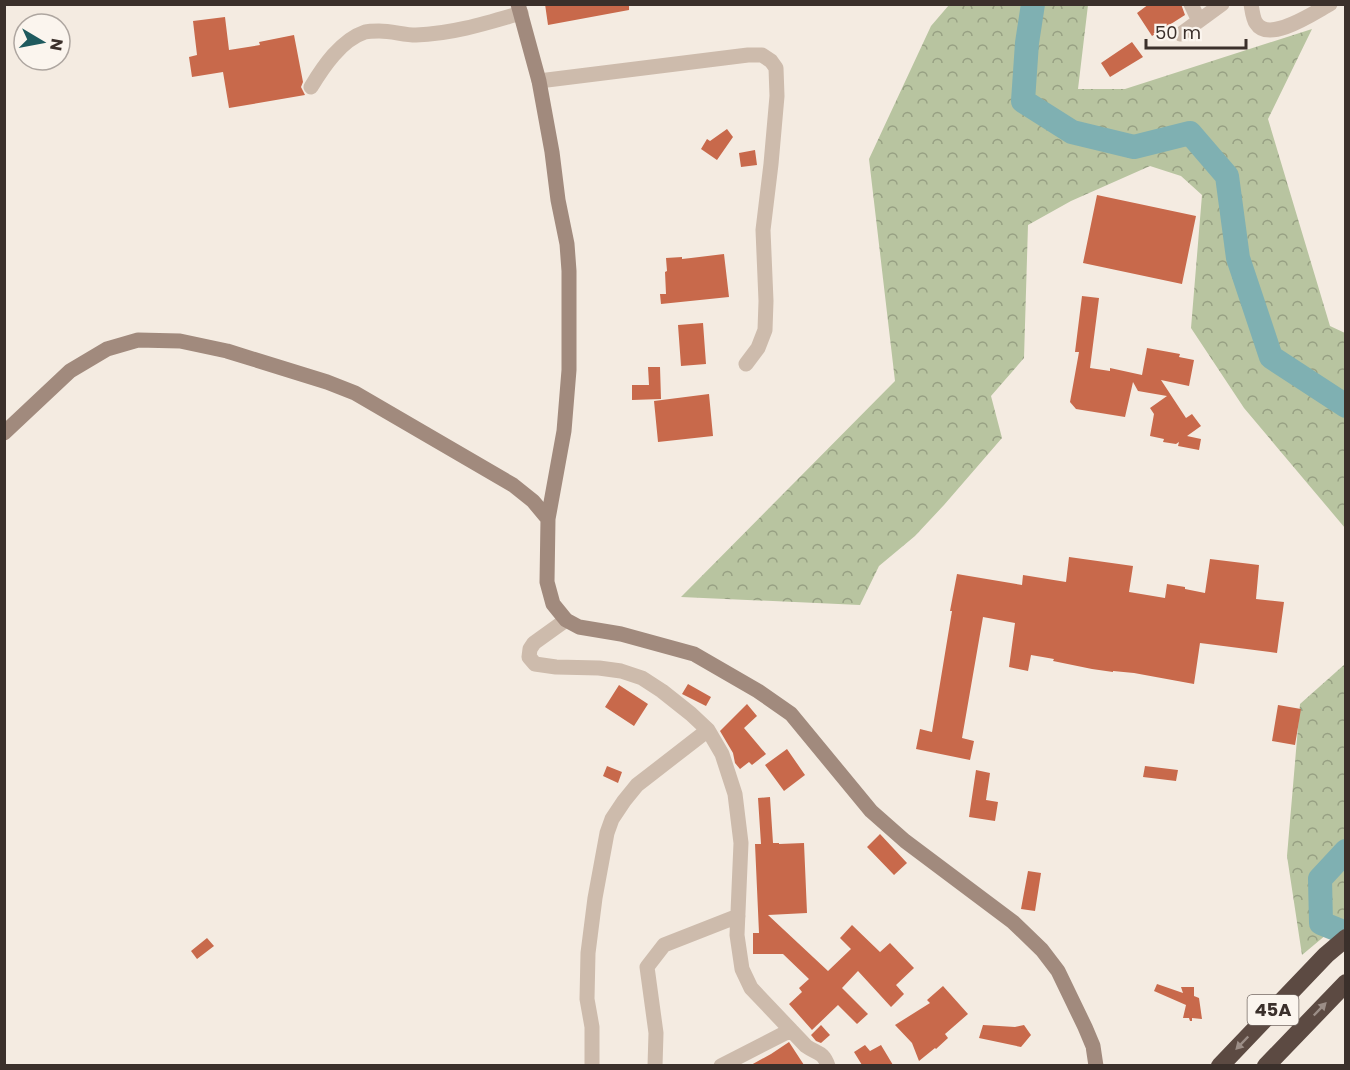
<svg xmlns="http://www.w3.org/2000/svg" width="1350" height="1070" font-family="Poppins,sans-serif">
  <style>
    .forest { fill: url(#forest-crowns) }
    .lines { fill: none; stroke-linecap: round; stroke-linejoin: round }
    .river { stroke: #7fb0b2; stroke-width: 24 }
    .building { fill: #c8694b }
    .street { stroke: #cdbbac; stroke-width: 15 }
    .secondary { stroke: #a18a7d; stroke-width: 15 }
    .highway { stroke: #5c4a42; stroke-width: 18 }
    .oneway { fill: #9c8e87 }
    .labels { text-anchor: middle; stroke-width: 4.5; stroke-linejoin: round; paint-order: stroke }
    .shield { fill: #fbf5ee; stroke: #756b66; stroke-width: 1.5 }
    .shield-label { font-size: 18px; font-weight: bold; fill: #3b302b }
  </style>
  <defs>
    <pattern id="forest-crowns" width="20" height="18" patternUnits="userSpaceOnUse" patternTransform="scale(1.5)"><rect width="20" height="18" fill="#b8c4a0"/><path d="M2 6a3 3 0 1 1 6 0M12 15a3 3 0 1 1 6 0" fill="none" stroke="#97a083"/></pattern>
  </defs>
  <rect width="100%" height="100%" fill="#f4ebe1"/>
  <path class="forest" d="M949 5H1088L1078 89H1125L1312 29 1268 119 1330 326 1345 333V528L1244 408 1191 328 1202 195 1181 176 1150 166 1071 201 1028 225 1024 358 991 396 1002 438 944 505 915 536 879 566 860 605 681 597 895 381 869 159 931 26Z
    M1345 664V919L1302 955 1287 856 1300 704Z"/>
  <g class="lines">
    <path class="river" d="M1033 4 1027 43 1023 101 1072 132 1134 147 1190 133 1227 176 1238 258 1271 357 1346 406
      M1346 851 1320 879 1321 923 1346 933"/>
  </g>
  <path class="building" d="M545 4H629V10L548 25Z
    M1149 4H1181L1185 15 1152 36 1137 13Z
    M225 17 229 50 260 45 259 42 294 35 303 82 301 87 305 95 229 108 223 72 192 77 189 57 197 55 193 21Z
    M1132 42 1143 57 1110 77 1101 63Z
    M727 129 733 137 717 160 701 149 707 139 710 141Z
    M755 150 757 165 741 167 739 153Z
    M1097 195 1196 216 1182 284 1083 263Z
    M724 254 729 297 661 304 660 294H666L665 272 667 271 666 258 682 257V259L691 258Z
    M1082 296 1099 298 1090 368 1110 371V368L1142 375 1147 348 1180 354 1179 357 1194 360 1189 386 1161 380 1186 418 1192 414 1201 426 1187 436 1201 439 1199 450 1178 446 1179 442 1176 444 1163 442 1164 439 1150 436 1154 414 1150 408 1167 396 1138 391 1133 382 1125 417 1076 409 1070 402 1079 352H1075Z
    M703 323 706 364 681 366 678 325Z
    M648 367H660L661 399 632 400V385H649Z
    M709 394 713 436 658 442 654 401Z
    M1069 557 1133 566 1129 592 1165 598 1167 584 1185 587V589L1205 593 1210 559 1259 565 1256 599 1284 602 1277 653 1200 643 1194 684 1134 673 1113 671V672L1092 669 1053 661 1054 659 1031 655 1028 671 1009 667 1015 623 983 617 962 738 974 741 970 760 916 749 920 729 932 732 952 611H950L957 574 1022 585 1023 575 1066 582Z
    M688 684 711 697 706 706 682 694Z
    M619 685 648 704 634 726 605 707Z
    M747 704 757 716 744 728 766 754 752 765 749 762 740 769 735 763 733 753 720 731Z
    M1278 705 1301 709 1295 745 1272 741Z
    M787 749 805 775 784 791 765 765Z
    M607 766 622 772 618 783 603 776Z
    M1145 766 1178 770 1176 781 1143 777Z
    M976 770 990 773 986 800 998 802 995 821 969 817Z
    M770 797 773 843H779V844L804 843 807 913 768 915 828 971 851 949 840 938 852 925 880 952 890 943 914 968 896 985 904 994 891 1007 858 971 842 988 868 1014 857 1024 838 1005 812 1030 789 1004 802 992 799 988 809 979 783 954H753V933H759L755 844H761L758 798Z
    M880 834 907 863 894 875 867 847Z
    M1028 871 1041 873 1035 911 1021 909Z
    M207 938 214 946 197 959 191 951Z
    M1157 984 1183 993 1181 987H1194V996L1199 998 1202 1019 1192 1018V1021H1190L1189 1018H1183L1186 1005 1154 991Z
    M943 986 968 1014 945 1034 948 1038 936 1049 935 1048 919 1061 912 1043 895 1025 930 1003 927 1000Z
    M821 1025 830 1035 821 1043 816 1041 811 1035Z
    M983 1025 1015 1027 1024 1025 1031 1035 1021 1047 979 1038Z
    M789 1042 804 1065H751L771 1054Z
    M865 1045 870 1051 881 1045 893 1065H862L854 1052Z"/>
  <g class="lines">
    <path class="street" d="M1191 4 1199 21
      M1251 4C1252 10 1253 19 1256 23 1269 44 1315 12 1330 4
      M1181 34 1222 4
      M539 81 748 55H762L771 61 776 68 777 96 771 164 763 230 766 301 765 330 758 348 746 364
      M311 87C323 67 341 40 365 32 369 31 375 31 379 31 392 31 404 35 416 35 452 34 487 23 521 13
      M566 620 534 643 530 649 529 657 535 664 556 667 599 668 621 671 642 678 662 691 691 714 708 730 722 754 735 794 741 843 737 935 742 969 751 988 806 1046C817 1054 823 1051 828 1066
      M592 1066V1027L587 999 588 953 595 898 607 833 612 819 624 801 637 785 708 730
      M655 1066 656 1033 647 967 664 945 738 916
      M721 1066 791 1030"/>
    <path class="secondary" d="M518 4 539 81 552 152 558 200 567 244 569 271V370L564 431 548 519 547 582 553 604 566 620 579 627 621 634 694 654 758 691 791 714 871 811 905 841 1013 922 1042 950 1058 971 1085 1027 1093 1046 1096 1066
      M4 433 70 371 107 349 138 340 180 341 227 351 327 382 355 393 513 485 533 501 548 519"/>
    <path class="highway" d="M1220 1066 1326 955 1346 938
      M1266 1066 1346 983"/>
  </g>
  <defs><path id="oneway-solid" d="M-6-.8H1V-3.2L6.5 0L1 3.2V.8H-6Z" transform="scale(1.5)"/></defs>
  <g class="oneway">
    <use href="#oneway-solid" transform="translate(1320 1009) rotate(-46)"/>
    <use href="#oneway-solid" transform="translate(1242 1043) rotate(134)"/>
  </g>
  <g class="labels">
    <rect class="shield" x="1247.5" y="995" width="51" height="30" rx="4.5"/>
    <g class="shield-label">
      <text x="1273" y="1016">45A</text>
    </g>
  </g>
  <rect width="1350" height="1070" fill="none" stroke="#3b302b" stroke-width="12"/>
  <g transform="translate(42 42) rotate(100)"><circle r="28" fill="#fbf5ee" stroke="#aea6a0" stroke-width="1.5"/>
  <path d="M0-4.5L10 22L0 15L-10 22Z" fill="#1f5a5e"/>
  <text y="-9" font-size="16" font-weight="bold" text-anchor="middle" fill="#3b302b">N</text>
  </g>
  <path d="M1146 39v9h100v-9" fill="none" stroke="#3b302b" stroke-width="3"/>
  <text x="1155" y="39" font-size="18" fill="#3b302b" stroke="#fbf5ee" stroke-width="4.5" paint-order="stroke">50 m</text>
</svg>
